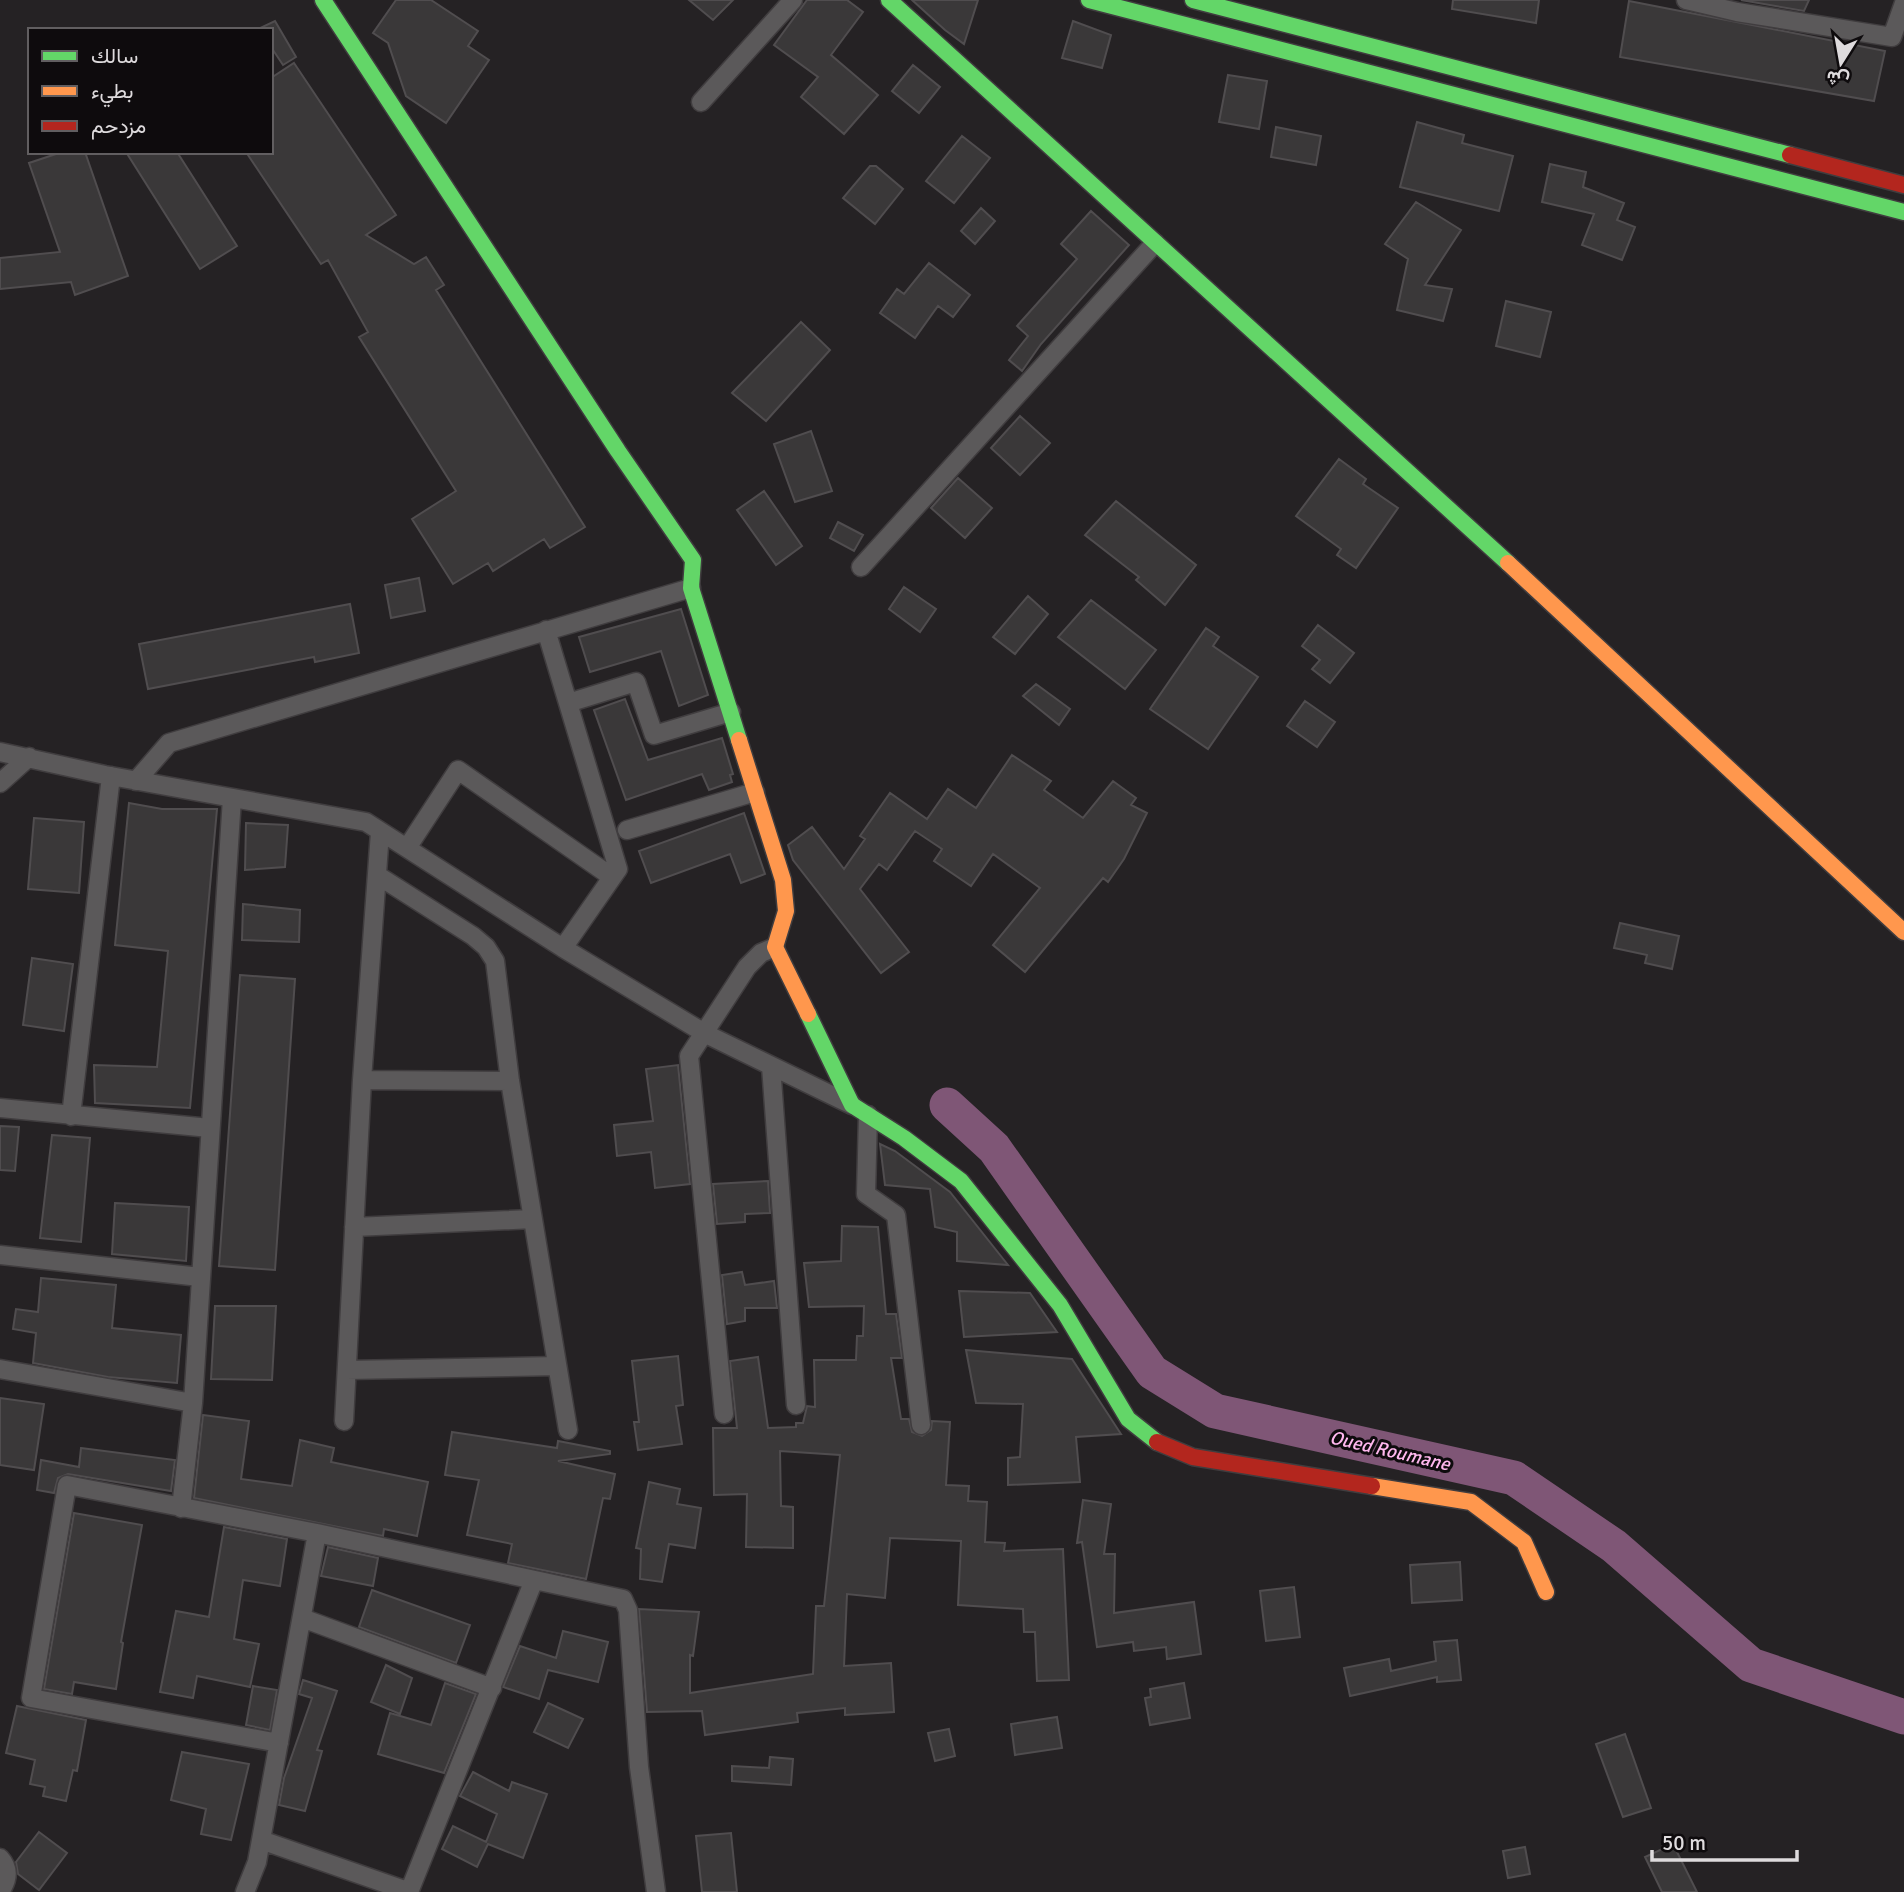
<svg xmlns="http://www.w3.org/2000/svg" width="1904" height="1892" font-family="Signika,Vazirmatn,sans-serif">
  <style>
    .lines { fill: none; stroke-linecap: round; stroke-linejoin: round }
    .river { stroke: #7f5676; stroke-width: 35 }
    .building { fill: #3a3839; stroke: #504d4f; stroke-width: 2 }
    .street-casing { stroke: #403d3f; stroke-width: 21 }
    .fast-casing { stroke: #403d3f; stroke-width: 19 }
    .slow-casing { stroke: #403d3f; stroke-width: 19 }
    .jam-casing { stroke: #403d3f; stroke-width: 19 }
    .street { stroke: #5b595a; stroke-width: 18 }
    .fast { stroke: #63d668; stroke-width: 16 }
    .slow { stroke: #ff974d; stroke-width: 16 }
    .jam { stroke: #b3261e; stroke-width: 16 }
    .labels { text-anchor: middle; stroke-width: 6; stroke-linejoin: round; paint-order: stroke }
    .water-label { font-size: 19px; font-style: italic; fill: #ffb7ee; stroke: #0e0b0d }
  </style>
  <rect width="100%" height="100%" fill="#252224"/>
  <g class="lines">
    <path class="river" d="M947 1105 994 1148 1152 1372 1215 1411 1514 1478 1614 1546 1751 1665 1904 1717"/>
  </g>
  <path class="building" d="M396 0H431L478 31 468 46 489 60 446 123 406 96 388 43 373 33Z
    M689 0H733L713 20Z
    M807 0H847L863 12 831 55 878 95 844 134 801 97 818 77 774 45Z
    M912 0H978L964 44 945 30Z
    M1453 0H1539L1536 23 1452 9Z
    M1741 0H1809L1804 11Z
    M1629 1 1885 51 1874 101 1620 57Z
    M275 21 296 57 283 65 271 47V30L260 28Z
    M1073 21 1111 35 1102 68 1062 58Z
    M294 63 396 215 366 235 414 264 426 257 444 285 436 290 585 527 550 548 544 539 493 571 488 563 453 584 412 519 456 491 359 337 368 332 328 260 321 264 246 152H271V78Z
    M913 65 940 87 919 113 892 91Z
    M1228 75 1267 81 1259 129 1219 122Z
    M1417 122 1464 135 1462 143 1513 156 1499 211 1400 187Z
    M1276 127 1321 136 1316 165 1271 157Z
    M962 136 990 158 954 203 926 181Z
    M62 152H85L128 276 75 295 71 282 0 289V258L60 252 29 163Z
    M126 152H177L237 246 200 269Z
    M1550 164 1586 172 1583 187 1624 203 1617 220 1635 227 1622 260 1582 245 1594 214 1542 202Z
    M870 166H876L903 189 875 224 843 198Z
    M1416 202 1461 230 1425 285 1452 289 1443 321 1397 310 1408 259 1385 244Z
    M981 208 995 221 975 244 961 231Z
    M1091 211 1129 245 1041 344 1022 371 1009 360 1028 336 1017 326 1077 259 1061 244Z
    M929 263 970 295 953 317 938 306 915 338 880 313 897 289 904 294Z
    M1506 301 1551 312 1540 357 1496 346Z
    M801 322 830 350 766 421 732 393Z
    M1020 416 1050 443 1020 475 991 448Z
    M811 431 832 491 795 502 774 444Z
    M1339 459 1366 479 1363 484 1398 508 1356 568 1337 555 1341 549 1296 516Z
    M958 478 992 508 965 538 931 508Z
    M764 491 802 546 776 565 737 510Z
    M1116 501 1196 565 1165 605 1136 580 1139 577 1085 535Z
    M838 522 863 535 854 551 830 538Z
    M419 578 425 611 391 618 385 585Z
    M904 587 936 609 920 632 889 609Z
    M1028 596 1048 614 1015 654 993 637Z
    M1091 600 1156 650 1125 689 1058 637Z
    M350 604 359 653 315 662 314 657 148 689 139 644Z
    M681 609 708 695 679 706 661 651 590 672 579 637Z
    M1318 625 1354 653 1330 683 1312 669 1320 660 1302 646Z
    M1206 628 1219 637 1213 646 1258 677 1208 749 1150 709Z
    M1036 684 1070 709 1059 725 1023 696Z
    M625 699 648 760 722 738 733 774 730 775 732 782 709 790 702 774 626 800 594 710Z
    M1305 701 1335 722 1317 747 1287 726Z
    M1012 755 1051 781 1044 790 1083 818 1113 781 1136 798 1131 805 1147 813 1124 859 1108 882 1103 878 1025 972 993 945 1040 888 993 854 971 886 934 861 942 849 915 831 887 870 879 864 860 889 909 952 881 973 793 860 788 845 812 827 844 869 865 839 860 836 890 793 927 819 948 789 976 808Z
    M129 803 162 809H217L190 1108 95 1103 94 1065 157 1067 168 951 115 945Z
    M744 813 765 874 741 883 730 854 651 883 639 851Z
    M34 818 84 822 79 893 28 889Z
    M246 823 288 825 285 867 245 870Z
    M243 904 300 910 299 942 242 940Z
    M1620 923 1679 936 1672 969 1645 963 1647 955 1614 948Z
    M32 958 73 964 64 1031 23 1025Z
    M240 975 295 979 275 1270 219 1266Z
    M678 1065 690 1184 655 1188 651 1152 617 1156 614 1125 653 1121 646 1069Z
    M0 1126 19 1127 15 1171 0 1170Z
    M52 1135 90 1138 81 1242 40 1238Z
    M880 1144 895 1151 950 1192 1008 1265 957 1261V1232L935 1227 930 1189 885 1185Z
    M768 1181 770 1213 745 1214V1222L717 1224 713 1184Z
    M115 1203 189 1207 186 1261 112 1254Z
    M842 1226 878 1227 886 1314H896L902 1358H891L901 1419H909L912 1432 922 1436 931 1430 932 1421 950 1422 946 1485 969 1486 968 1501 987 1502 985 1542 1005 1543 1004 1551 1063 1549 1069 1680 1037 1681 1035 1632H1024L1023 1609 958 1605 961 1541 890 1538 885 1598 847 1594 844 1666 891 1663 894 1712 845 1715V1708L797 1713 798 1722 705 1735 702 1711 647 1712 639 1609 699 1612 693 1656 690 1655V1693L813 1674 816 1606H824L840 1455 780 1451 781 1506 793 1507V1548L746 1547 747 1494 714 1495 713 1428H737L730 1361 758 1357 768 1428 796 1427V1423H803L807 1406 815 1407 814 1360H856L857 1336H863L864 1306 809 1307 804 1263 841 1261Z
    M742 1272 745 1285 774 1281 777 1308H745V1321L727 1324 722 1275Z
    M41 1278 116 1285 112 1328 181 1335 177 1383 108 1377 33 1363 36 1333 13 1329 16 1309 38 1312Z
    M959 1291 1030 1293 1057 1332 964 1337Z
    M215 1306H276L272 1380 211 1379Z
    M966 1350 1072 1359 1121 1434 1076 1437 1080 1482 1008 1485V1458L1020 1457 1023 1404 976 1403Z
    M678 1356 683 1405 676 1406 682 1444 638 1450 634 1422H639L632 1361Z
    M0 1398 44 1404 34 1470 0 1465Z
    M203 1415 249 1421 241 1479 292 1486 300 1440 334 1448 331 1462 428 1482 417 1536 384 1529 383 1536 194 1498Z
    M452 1432 557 1448 558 1441 610 1451V1454L558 1461 615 1474 610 1499 603 1498 586 1579 508 1563 512 1544 467 1535 479 1480 445 1475Z
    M81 1448 175 1460 171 1491 68 1474 58 1478 54 1493 37 1490 41 1460 79 1467Z
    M649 1482 680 1489 677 1504 701 1508 695 1548 669 1544 662 1582 640 1579 641 1549 636 1548Z
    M1083 1500 1111 1504 1104 1554H1115L1114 1613 1194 1602 1201 1654 1167 1659 1166 1647 1134 1651 1133 1642 1097 1647 1082 1542 1077 1543Z
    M74 1513 142 1525 121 1642 123 1643 116 1689 74 1682 72 1694 44 1689Z
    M224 1527 287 1539 280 1586 243 1580 234 1639 259 1644 250 1687 197 1676 193 1698 160 1692 176 1611 209 1617Z
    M328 1547 378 1558 373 1586 321 1576Z
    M1460 1562 1462 1600 1412 1603 1410 1565Z
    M1294 1587 1300 1637 1266 1641 1260 1591Z
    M372 1590 470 1625 456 1663 359 1627Z
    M563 1631 608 1642 598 1682 548 1670 539 1699 503 1687 520 1646 556 1658Z
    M1457 1640 1461 1680 1437 1682V1677L1350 1696 1344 1668 1389 1659 1391 1671 1436 1661 1434 1642Z
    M386 1665 412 1678 400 1714 371 1702Z
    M303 1680 337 1691 317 1750 322 1751 305 1811 279 1805 284 1778 312 1698 299 1694Z
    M445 1683 476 1694 444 1773 378 1754 390 1713 431 1725Z
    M1184 1683 1190 1718 1150 1725 1145 1698 1151 1697 1150 1689Z
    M253 1686 277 1690 270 1730 246 1725Z
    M548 1703 583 1719 568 1748 534 1732Z
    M17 1706 86 1720 77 1771 73 1770 66 1801 43 1796 45 1787 30 1784 35 1760 6 1753Z
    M1057 1717 1062 1748 1015 1755 1011 1724Z
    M949 1729 955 1756 935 1761 928 1733Z
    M1625 1734 1651 1808 1623 1817 1596 1744Z
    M182 1752 249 1764 231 1840 201 1834 206 1809 171 1800Z
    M770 1757 793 1759 791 1785 732 1781V1766L769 1768Z
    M473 1772 509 1791 512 1782 547 1794 523 1858 488 1844 477 1867 442 1849 453 1826 486 1842 497 1814 460 1796Z
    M39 1832 67 1853 39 1890 18 1874 16 1862Z
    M731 1833 737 1892H702L696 1836Z
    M1673 1844 1697 1892H1662L1645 1857Z
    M1525 1847 1530 1874 1508 1878 1503 1851Z"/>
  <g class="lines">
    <g class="street-casing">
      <path id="street" d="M1686 0 1737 12 1892 37 1904 3
        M701 102 793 0
        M861 567 1155 243
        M546 630 618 869 563 948
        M568 703 636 682 654 735 731 712
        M0 752 105 775 366 822 563 948 706 1034 852 1105
        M136 781 169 743 691 588
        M0 783 29 757
        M627 830 755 792
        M407 848 458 770 612 877
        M377 875 473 936 486 947 495 961 510 1081 568 1430
        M771 1066 796 1405
        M362 1080 510 1081
        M0 1108 210 1128
        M868 1115 866 1194 896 1215 921 1425
        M71 1116 111 776
        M354 1227 533 1219
        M0 1255 200 1277
        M0 1369 193 1403
        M347 1370 557 1366
        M724 1414 689 1056 747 967 761 953 775 947
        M344 1421 362 1080 380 832
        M181 1508 193 1403 232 798
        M302 1618 492 1688
        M279 1743 31 1698 67 1485 317 1533 623 1599 628 1610 639 1767 656 1892
        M261 1840 410 1892
        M0 1858C10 1869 8 1880 0 1892
        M245 1892 257 1862 317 1533
        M409 1892 534 1580"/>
    </g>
    <g class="fast-casing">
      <path id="fast" d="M323 0 618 451 693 560 691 588 739 740
        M889 0 1508 563
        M1089 0 1904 212
        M1193 0 1790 155
        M808 1014 852 1105 904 1138 961 1181 1060 1305 1128 1419 1157 1442"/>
    </g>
    <g class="slow-casing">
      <path id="slow" d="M1508 563 1904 932
        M739 740 783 880 786 911 775 947 808 1014
        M1372 1486 1471 1502 1524 1542 1546 1592"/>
    </g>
    <g class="jam-casing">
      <path id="jam" d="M1790 155 1904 185
        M1157 1442 1193 1457 1372 1486"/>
    </g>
    <use href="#street" class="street"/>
    <use href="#fast" class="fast"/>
    <use href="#slow" class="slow"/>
    <use href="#jam" class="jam"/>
  </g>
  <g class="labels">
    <g class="water-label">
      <text transform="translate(1390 1450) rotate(13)" y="7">Oued Roumane</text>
    </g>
  </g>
  <rect x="28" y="28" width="245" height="126" fill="#0e0b0d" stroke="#615e60" stroke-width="2"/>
  <rect x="42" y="51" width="35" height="10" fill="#63d668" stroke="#615e60" stroke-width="2"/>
  <text x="91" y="63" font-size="21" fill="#dedbdd">سالك</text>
  <rect x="42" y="86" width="35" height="10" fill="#ff974d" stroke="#615e60" stroke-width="2"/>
  <text x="91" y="98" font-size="21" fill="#dedbdd">بطيء</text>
  <rect x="42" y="121" width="35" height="10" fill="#b3261e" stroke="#615e60" stroke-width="2"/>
  <text x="91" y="133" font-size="21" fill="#dedbdd">مزدحم</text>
  <g transform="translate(1841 63) rotate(191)" stroke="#0e0b0d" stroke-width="5" paint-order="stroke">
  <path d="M0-5L12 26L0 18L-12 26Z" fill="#dedbdd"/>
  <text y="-10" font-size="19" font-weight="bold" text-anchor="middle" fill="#dedbdd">ش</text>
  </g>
  <path d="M1652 1850v10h145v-10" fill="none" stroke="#dedbdd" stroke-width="3.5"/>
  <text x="1662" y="1850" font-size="21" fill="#dedbdd" stroke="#0e0b0d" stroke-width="5" paint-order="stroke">50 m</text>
</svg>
